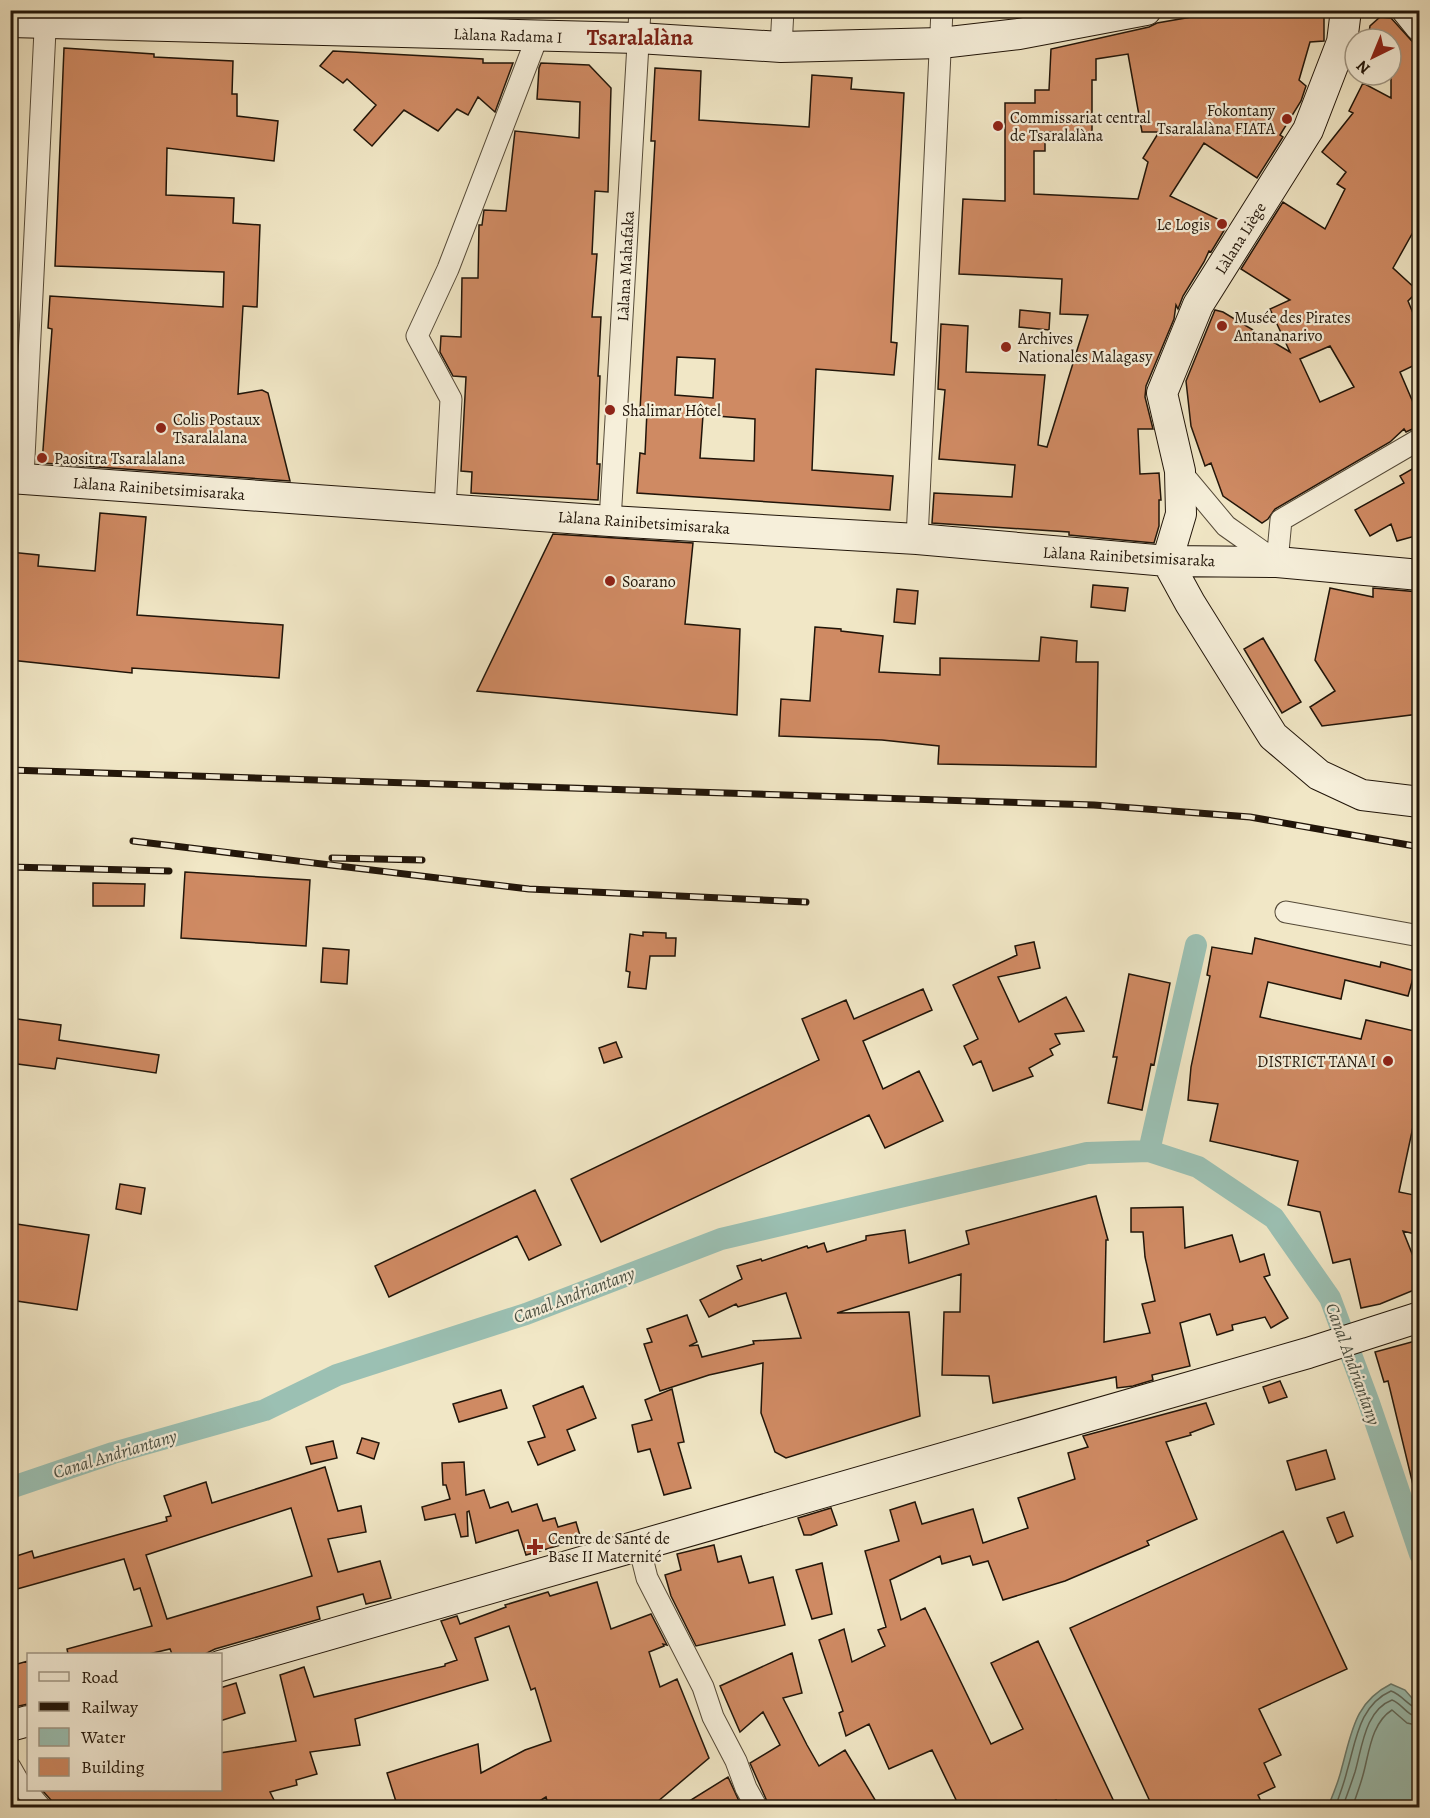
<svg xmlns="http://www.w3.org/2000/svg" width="1430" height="1818" font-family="Alegreya,serif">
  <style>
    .water { fill: #9bc0b3; stroke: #6a7c6f; stroke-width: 1.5 }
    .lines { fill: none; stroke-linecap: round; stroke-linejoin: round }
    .shore { stroke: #5e6a5e; stroke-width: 1.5 }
    .canal { stroke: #9bc0b3; stroke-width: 22 }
    .building { fill: #cf8a63; stroke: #211509; stroke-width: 1.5; fill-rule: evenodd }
    .street-casing { stroke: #554a38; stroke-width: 23 }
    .secondary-casing { stroke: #211509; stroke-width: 32 }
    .street { stroke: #f6efda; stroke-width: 21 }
    .secondary { stroke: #f6efda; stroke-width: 30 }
    .rail-casing { stroke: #211509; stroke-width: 7 }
    .rail { stroke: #f6efda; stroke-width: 4.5; stroke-dasharray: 14; stroke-linecap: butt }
    .poi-dot { fill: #8f2418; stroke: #f6efda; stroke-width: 2 }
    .labels { text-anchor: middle; stroke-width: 4.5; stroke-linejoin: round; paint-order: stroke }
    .street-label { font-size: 16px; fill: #211509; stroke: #f6efda }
    .poi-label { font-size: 16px; fill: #211509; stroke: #f6efda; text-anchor: start }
    .water-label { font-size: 18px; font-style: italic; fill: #4c5144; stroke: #f6efda }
    .district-label { font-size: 22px; font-weight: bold; fill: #7a1f14; stroke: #f6efda }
  </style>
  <rect width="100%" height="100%" fill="#f1e7c6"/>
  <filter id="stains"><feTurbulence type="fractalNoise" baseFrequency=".00333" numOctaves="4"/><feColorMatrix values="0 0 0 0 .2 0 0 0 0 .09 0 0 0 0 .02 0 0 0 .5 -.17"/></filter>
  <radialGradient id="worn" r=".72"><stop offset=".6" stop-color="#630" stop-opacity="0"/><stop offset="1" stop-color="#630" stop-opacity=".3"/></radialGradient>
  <path class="water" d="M1391 1684 1405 1690 1419 1706V1807H1328C1333 1794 1339 1781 1342 1767 1352 1731 1355 1702 1391 1684Z"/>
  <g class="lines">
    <path class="shore" d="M1335 1808C1339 1796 1344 1784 1347 1771 1356 1741 1359 1705 1391 1691 1403 1695 1409 1708 1420 1709
      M1342 1808C1347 1796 1351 1784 1355 1772 1362 1748 1365 1710 1392 1700 1403 1704 1406 1716 1420 1717
      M1352 1808C1356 1797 1360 1786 1363 1775 1369 1754 1371 1723 1392 1710L1407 1723 1420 1726"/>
    <path class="canal" d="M1149 1151 1196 945
      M10 1488 113 1453 265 1410 337 1375 526 1314 721 1239 1087 1153 1149 1151 1198 1167 1274 1218 1330 1298 1369 1403 1420 1554"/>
  </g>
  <path class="building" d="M1243 10H1324V41L1310 42 1299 80 1306 86 1301 101 1280 135 1283 137 1257 178 1204 143 1170 196 1228 224 1211 252 1209 251 1204 262 1183 296 1178 309 1176 305 1174 319 1146 386 1145 397 1153 429H1138L1140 474 1159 473 1161 500H1159V526L1154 543 1069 535V532L932 523 934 493 1012 497 1015 465 939 459 945 390 938 389 941 324 968 326 966 372 1045 375 1038 445 1047 447 1088 315 1060 314 1062 279 959 274 963 199 1005 201V103H1035V90H1049L1051 49 1149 27 1157 23 1209 14V17ZM1128 54 1142 132H1159L1143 158 1148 162 1138 199 1034 194V151H1045V132H1092V80H1096V59Z
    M1380 17 1391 18 1419 49V238L1412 234 1393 268 1418 291 1408 301 1419 328V363L1400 372 1415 407 1419 405V426L1406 432 1404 429 1390 442 1275 509 1268 519 1262 523 1223 496 1211 463 1205 466 1191 426 1186 381 1215 310 1223 312 1290 352 1270 309 1290 300 1241 269 1283 202 1325 229 1345 189 1337 184 1346 172 1322 152 1353 113 1349 111 1363 83 1391 98V39H1368L1370 26ZM1330 346 1354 387 1320 402 1300 359Z
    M64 48 154 54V57L233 61 232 94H237V116L278 121 274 161 167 148 166 195 234 198 233 223 260 225 257 307 243 306 238 394 262 390 268 393 290 481 42 463 52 329 48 328 50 296 223 307 224 272 55 266Z
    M333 51 483 59V63H513L495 112 478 97 468 115 457 109 438 131 404 110 372 146 354 130 376 105 347 79 343 83 320 66Z
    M541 63 589 65 611 88 608 192 595 191 592 254H597L592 317H601L598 376H600L597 464H600L598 500 471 493 472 472 461 471 466 377 453 376 440 352 441 336 461 337 462 278H478L479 225H482L484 210 506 211 515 131 579 138 580 102 537 99 539 68Z
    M655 68 701 71 699 120 809 127 812 75 852 78 851 89 904 93 891 342 897 343 894 375 816 369 812 470 893 476 890 510 637 493 640 453 645 454 647 411 640 410 655 141H651ZM677 357 715 359 713 398 675 395ZM703 415 755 419 754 461 700 458Z
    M1020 310 1050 313 1049 330 1019 327Z
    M1419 465V535L1397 541 1391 524 1370 536 1355 510 1404 483 1400 476Z
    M100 513 146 517 137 615 283 625 279 678 132 668V673L10 660V552L39 555 38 566 95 571Z
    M553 534 693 543 685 624 740 629 737 715 477 691Z
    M1093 585 1128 588 1125 611 1091 607Z
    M1330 588 1373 597V588L1419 592V714L1322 726 1310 707 1335 691 1315 660Z
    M897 589 918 591 915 624 894 622Z
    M815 627 841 629V631L883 636 879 672 940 675V658L1039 661 1041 637 1077 641 1076 662H1098L1096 767 938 764 939 746 882 740 779 736 781 699 810 701Z
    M1263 638 1301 702 1282 713 1244 649Z
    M185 872 310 880 306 946 181 938Z
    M93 883 145 884 144 906H93Z
    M643 932 666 933V938H676L675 956H650L646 989 628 987 630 972 626 971 630 934 643 936Z
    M1255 938 1380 967 1381 962 1415 971 1408 996 1345 980 1341 999 1268 982 1260 1017 1361 1039 1366 1020 1419 1032V1099L1399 1192 1419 1196V1235L1403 1231 1419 1271V1288L1380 1304 1361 1308 1350 1259 1333 1263 1320 1212 1288 1205 1298 1161 1210 1141 1218 1104 1188 1100 1191 1067 1210 976 1207 975 1212 947 1252 954Z
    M1034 942 1040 968 998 977 1019 1022 1066 997 1084 1031 1055 1034 1060 1044 1050 1049 1053 1055 1029 1068 1033 1076 993 1091 981 1061 973 1065 964 1046 978 1039 953 985 1017 955 1015 946Z
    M323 948 349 950 347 984 321 982Z
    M1129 974 1170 983 1154 1065 1151 1064 1142 1110 1108 1103 1117 1057H1113Z
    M923 989 932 1010 863 1041 883 1089 919 1071 943 1121 885 1148 869 1115 601 1242 571 1179 819 1060 802 1019 846 1000 854 1019Z
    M10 1018 61 1025 59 1040 159 1055 156 1073 57 1058 55 1069 10 1063Z
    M616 1042 622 1057 604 1063 599 1048Z
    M120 1184 145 1188 141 1214 116 1209Z
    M535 1190 561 1245 529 1260 517 1236 389 1297 375 1266Z
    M1096 1196 1108 1240H1106L1104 1342 1150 1333 1142 1304 1155 1301 1145 1257 1143 1232H1131V1208L1183 1207 1185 1248 1232 1235 1240 1262 1264 1254 1270 1275 1264 1277 1288 1318 1271 1328 1265 1317 1232 1325 1233 1330 1217 1335 1210 1314 1180 1323 1190 1366 1152 1375 1153 1380 1133 1386 1117 1388 1116 1377 993 1403 989 1376 942 1375 944 1312H960L961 1274 837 1313 909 1312 920 1416 786 1458 775 1452 761 1413 763 1363 709 1375 660 1391 644 1344 652 1342 647 1329 687 1315 697 1342 689 1346 698 1345 702 1357 754 1344 753 1341 801 1338 786 1293 738 1307 736 1304 709 1317 700 1300 742 1279 737 1266 761 1259 762 1261 807 1246 808 1248 824 1243 827 1252 866 1240V1236L905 1230 909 1263 969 1244 966 1231Z
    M10 1223 89 1235 77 1310 10 1300Z
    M1419 1340V1484L1413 1485 1388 1381 1384 1382 1375 1352Z
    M1280 1381 1287 1397 1269 1403 1263 1387Z
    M583 1386 596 1418 567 1430 575 1450 538 1465 528 1442 545 1437 533 1406Z
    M672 1389 684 1442 678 1443 691 1488 664 1495 650 1449 638 1452 632 1425 652 1420 645 1400Z
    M501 1390 507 1408 459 1422 453 1404Z
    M1206 1403 1214 1424 1190 1433 1191 1435 1166 1442 1197 1519 1147 1541 1149 1545 1065 1581 1003 1600 988 1561 973 1565 970 1556 942 1564 940 1556 890 1580 901 1620 925 1608 991 1744 1023 1729 991 1663 1038 1641 1117 1808H1059L1056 1800 1039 1808H960L932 1750 889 1769 869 1724 846 1736 839 1713 843 1711 819 1640 844 1629 852 1662 885 1646 878 1630 886 1627 865 1551 899 1541 890 1510 915 1502 922 1524 973 1509 983 1543 1028 1528 1018 1498 1075 1479 1068 1453 1088 1447 1083 1436Z
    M362 1438 379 1443 374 1459 357 1453Z
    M333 1441 337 1458 311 1464 306 1447Z
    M1326 1450 1335 1479 1296 1490 1287 1461Z
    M464 1462 466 1495 484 1490 490 1508 508 1502 512 1512 537 1504 543 1521 555 1518 558 1527 576 1522 581 1539 526 1555 518 1530 476 1543 469 1511 467 1512 468 1536 461 1537 455 1514 425 1520 422 1507 450 1499 446 1485H443L442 1463Z
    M325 1467 338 1511 361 1506 366 1532 328 1539 338 1572 380 1561 391 1598 366 1604 363 1594 317 1607 320 1619 215 1649 205 1654H172L170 1649 149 1654H68L67 1649 152 1626 140 1588 134 1590 124 1559 10 1591V1558L32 1551 34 1558 167 1521 166 1517 171 1516 164 1496 206 1482 212 1503ZM291 1508 312 1576 167 1619 146 1555Z
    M831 1508 837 1525 811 1535H804L798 1518Z
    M1344 1512 1353 1536 1337 1543 1327 1518Z
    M1283 1531 1347 1669 1259 1709 1281 1755 1264 1763 1275 1787 1258 1795 1264 1808H1153L1070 1628Z
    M714 1545 718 1562 741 1556 749 1583 773 1577 785 1625 696 1646 671 1596 665 1575 681 1570 677 1554Z
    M822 1563 832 1614 812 1619 796 1570Z
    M597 1582 611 1629 651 1614 667 1645 663 1644 664 1646 649 1652 660 1687 677 1679 709 1758 650 1808H616L614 1801 598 1808H549L546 1797 528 1808H398L387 1773 478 1744 481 1773 525 1750 551 1741 535 1688 531 1690 509 1626 475 1638 488 1680 355 1719 360 1745 310 1752 317 1774 296 1780 297 1785 270 1792 278 1808H53L51 1800 42 1790H220V1753L296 1741 280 1675 304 1667 314 1697 445 1666V1664L457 1660 441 1621 457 1616 460 1624 506 1607 505 1605 548 1592 550 1596Z
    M792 1653 802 1693 783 1698 807 1745 819 1766 845 1750 880 1808H770L750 1763 780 1745 763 1712 740 1732 720 1686Z
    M28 1661V1704L10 1708V1666Z
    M236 1683 245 1713 220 1721V1688Z
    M728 1777 739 1801 727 1808H678Z
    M14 1796 24 1808H10V1797Z"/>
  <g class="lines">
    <g class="street-casing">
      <path id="street" d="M781 47 783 10
        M1180 471 1226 526 1277 562 1281 520 1420 439
        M23 478 46 10
        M445 509 451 399 417 336 448 269 538 35
        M610 521 640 10
        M917 539 942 10
        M1286 912 1420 936
        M639 1546 647 1578 703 1687 713 1717 736 1761 746 1788 757 1808
        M10 1767 18 1781 41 1808"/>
    </g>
    <g class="secondary-casing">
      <path id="secondary" d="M1346 10 1342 42 1308 130 1198 305 1162 393 1180 471 1181 514 1167 561 1190 603 1273 736 1319 775 1362 795 1420 802
        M1407 10 1420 26
        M10 22 638 38 781 47 941 43 1019 34 1146 10
        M10 478 610 521 917 539 1167 561 1277 562 1420 575
        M220 1666 1308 1353 1420 1317
        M10 1726 28 1721"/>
    </g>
    <use href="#street" class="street"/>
    <use href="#secondary" class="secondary"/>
    <g class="rail-casing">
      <path id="rail" d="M10 770 1094 805 1250 817 1420 847
        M133 841 529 889 806 902
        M332 858 422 860
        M10 867 169 871"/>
    </g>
    <use href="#rail" class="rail"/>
  </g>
  <g class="poi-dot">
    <circle cx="1287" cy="119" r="6"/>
    <circle cx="998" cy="126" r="6"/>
    <circle cx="1222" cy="224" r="6"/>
    <circle cx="1222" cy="326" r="6"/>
    <circle cx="1006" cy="347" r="6"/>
    <circle cx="610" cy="410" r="6"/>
    <circle cx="161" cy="428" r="6"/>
    <circle cx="42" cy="458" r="6"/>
    <circle cx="610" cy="581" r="6"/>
    <circle cx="1388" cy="1061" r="6"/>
    <path d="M532 1538h6v6h6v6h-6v6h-6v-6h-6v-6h6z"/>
  </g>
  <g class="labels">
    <g class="street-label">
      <text transform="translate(508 35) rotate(2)" y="6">Làlana Radama I</text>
      <text transform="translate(1240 238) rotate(-58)" y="6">Làlana Liège</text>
      <text transform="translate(625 266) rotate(-87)" y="6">Làlana Mahafaka</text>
      <text transform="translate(159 488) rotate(4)" y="6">Làlana Rainibetsimisaraka</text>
      <text transform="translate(644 522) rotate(4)" y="6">Làlana Rainibetsimisaraka</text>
      <text transform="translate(1129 556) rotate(3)" y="6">Làlana Rainibetsimisaraka</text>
    </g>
    <g class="poi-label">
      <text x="1275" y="116" text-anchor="end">Fokontany<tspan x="1275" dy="18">Tsaralalàna FIATA</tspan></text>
      <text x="1010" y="123">Commissariat central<tspan x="1010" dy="18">de Tsaralalàna</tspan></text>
      <text x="1210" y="230" text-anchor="end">Le Logis</text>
      <text x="1234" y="323">Musée des Pirates<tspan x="1234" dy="18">Antananarivo</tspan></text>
      <text x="1018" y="344">Archives<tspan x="1018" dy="18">Nationales Malagasy</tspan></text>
      <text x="622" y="416">Shalimar Hôtel</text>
      <text x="173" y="425">Colis Postaux<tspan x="173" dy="18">Tsaralalana</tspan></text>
      <text x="54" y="464">Paositra Tsaralalana</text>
      <text x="622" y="587">Soarano</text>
      <text x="1376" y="1067" text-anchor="end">DISTRICT TANA I</text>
      <text x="548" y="1544">Centre de Santé de<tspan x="548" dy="18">Base II Maternité</tspan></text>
    </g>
    <g class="water-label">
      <text transform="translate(574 1295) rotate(-21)" y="6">Canal Andriantany</text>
      <text transform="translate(1353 1364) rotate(70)" y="6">Canal Andriantany</text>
      <text transform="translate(115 1454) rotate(-17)" y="6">Canal Andriantany</text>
    </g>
    <g class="district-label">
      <text x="640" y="45">Tsaralalàna</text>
    </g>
  </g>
  <rect width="1430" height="1818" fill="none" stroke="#f1e7c6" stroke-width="36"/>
  <rect x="12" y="12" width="1406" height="1794" fill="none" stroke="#211509" stroke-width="3"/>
  <rect x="18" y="18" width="1394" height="1782" fill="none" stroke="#211509" stroke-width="1.5"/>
  <rect x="27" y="1653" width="195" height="138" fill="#f6efda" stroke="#a19886" stroke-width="1.5"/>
  <rect x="39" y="1672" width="30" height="9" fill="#f6efda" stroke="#a19886" stroke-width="1.5"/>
  <text x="81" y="1683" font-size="18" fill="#211509">Road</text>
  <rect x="39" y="1702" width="30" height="9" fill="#211509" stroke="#a19886" stroke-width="1.5"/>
  <text x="81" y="1713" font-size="18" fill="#211509">Railway</text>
  <rect x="39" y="1728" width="30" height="18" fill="#9bc0b3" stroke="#a19886" stroke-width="1.5"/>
  <text x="81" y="1743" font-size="18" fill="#211509">Water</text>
  <rect x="39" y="1758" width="30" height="18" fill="#cf8a63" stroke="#a19886" stroke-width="1.5"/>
  <text x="81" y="1773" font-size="18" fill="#211509">Building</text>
  <g transform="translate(1373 57) rotate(223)"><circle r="28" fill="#f6efda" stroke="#a19886" stroke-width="1.5"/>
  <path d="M0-4.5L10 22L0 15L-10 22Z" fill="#8f2418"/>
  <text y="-9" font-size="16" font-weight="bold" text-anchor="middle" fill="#211509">N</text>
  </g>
  <rect width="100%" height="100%" filter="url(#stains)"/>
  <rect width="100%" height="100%" fill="url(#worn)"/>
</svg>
